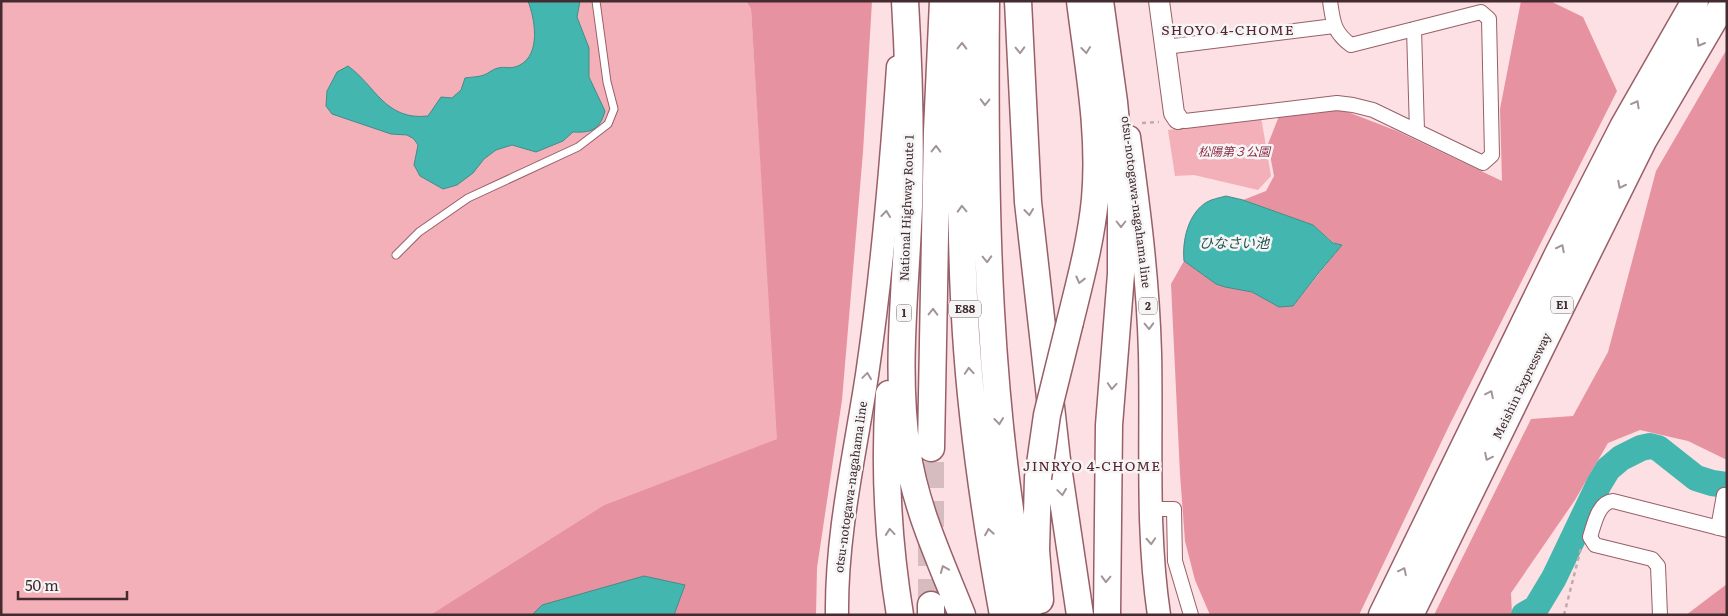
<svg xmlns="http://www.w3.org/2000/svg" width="1728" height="616" font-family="Literata,'Noto Sans JP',serif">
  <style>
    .green { fill: #f3b0b9 }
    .forest { fill: #e692a0 }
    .water { fill: #43b6af; stroke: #438c89 }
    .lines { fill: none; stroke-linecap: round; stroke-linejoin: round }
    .river { stroke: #43b6af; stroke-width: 26 }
    .highway-tunnel { stroke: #d7bcbf; stroke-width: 26; stroke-dasharray: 26 13; stroke-linecap: butt }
    .lane-casing { stroke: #985f68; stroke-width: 9 }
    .street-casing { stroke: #985f68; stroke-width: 16 }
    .secondary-casing { stroke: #985f68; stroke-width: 22 }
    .primary-casing { stroke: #985f68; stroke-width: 25 }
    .highway-casing { stroke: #985f68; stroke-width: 29 }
    .path { stroke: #c3a8ac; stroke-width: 2.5; stroke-dasharray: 4 4; stroke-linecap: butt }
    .lane { stroke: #fff; stroke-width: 7 }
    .street { stroke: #fff; stroke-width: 14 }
    .secondary { stroke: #fff; stroke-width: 20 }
    .primary { stroke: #fff; stroke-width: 22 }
    .highway { stroke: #fff; stroke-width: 26 }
    .highway-bridge-casing { stroke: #985f68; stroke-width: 29; stroke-linecap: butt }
    .highway-bridge { stroke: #fff; stroke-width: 26 }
    .oneway { stroke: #a29597 }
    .labels { text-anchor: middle; stroke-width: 5; stroke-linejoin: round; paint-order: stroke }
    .shield { fill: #f5f5f5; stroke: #79686a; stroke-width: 1 }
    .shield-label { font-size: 11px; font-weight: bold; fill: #442b2f }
    .park-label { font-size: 12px; font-style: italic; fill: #8c2a43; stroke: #f5f5f5 }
    .street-label { font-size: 12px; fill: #442b2f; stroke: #f5f5f5 }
    .neighbourhood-label { font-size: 14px; letter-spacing: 1px; fill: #56232e; stroke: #f5f5f5 }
    .water-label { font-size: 14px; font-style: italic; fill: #255652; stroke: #f5f5f5 }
  </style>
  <rect width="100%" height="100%" fill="#fce0e3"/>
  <path class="green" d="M1 1H746L751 9 778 439 604 505 430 615H1Z
    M1261 117 1271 176 1258 190 1194 175 1175 176 1168 130Z"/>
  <path class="forest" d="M746 1H872L863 152 842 400 817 568 816 615H674L685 585 542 605 532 615H430L604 505 777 439 751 9Z
    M1521 1H1550L1583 17 1617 91 1448 428 1359 615H1210L1195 580 1185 541 1180 474 1171 284 1184 261 1216 284 1225 287 1252 292 1279 307 1293 306 1342 245 1334 243 1313 225 1243 200 1266 191 1274 176 1268 144 1279 116 1340 109 1397 131 1502 181 1500 109Z
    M1727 49V460L1688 441 1640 430 1608 443 1575 500 1511 593 1512 615H1434L1531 419 1573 416 1608 352 1656 171Z
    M1727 584V615H1686Z"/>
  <path class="water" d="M528 1H580L577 17 589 48V77L605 111C600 130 591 133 573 132L563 141 536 152 512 145 496 150 484 159 473 173 457 185 443 189 420 176 414 165 418 145 414 139 407 135 391 134 332 114 326 106 327 91 337 72 348 66C375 85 385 121 428 116L441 97 452 98 461 90 465 78C471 77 479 77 484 75 489 73 493 69 498 68 506 66 510 70 520 65 541 54 535 19 528 1Z
    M1226 196 1243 200 1313 225 1333 243 1342 245 1317 275 1293 306 1279 307 1252 292 1225 287 1216 284 1184 261C1182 241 1188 213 1207 202 1212 199 1219 198 1226 196Z
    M644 576 685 585 674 615H532L542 605Z"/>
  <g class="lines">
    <path class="river" d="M1524 615 1536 608 1554 578 1599 484 1608 469 1621 458 1641 448 1650 446 1658 448 1696 478 1712 483 1727 485"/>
    <path class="highway-tunnel" d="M931 605V448"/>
    <g class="lane-casing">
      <path id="lane" d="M396 255 419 232 468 198 578 147 608 124 614 109 607 82 596 1"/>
    </g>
    <g class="street-casing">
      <path id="street" d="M1414 29 1417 131
        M1165 47 1334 26
        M1178 119 1185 121 1337 103 1353 105 1373 110 1483 163 1492 155 1489 19 1481 12 1351 45C1333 32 1333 21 1330 1
        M1150 509H1174L1175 561 1191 615
        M1718 528 1724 495
        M1660 615 1658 566 1652 559 1595 545 1590 537C1594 525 1598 502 1613 501L1727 530"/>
    </g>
    <g class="secondary-casing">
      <path id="secondary" d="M1159 1 1174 113 1178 119"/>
    </g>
    <g class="primary-casing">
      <path id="primary" d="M1129 137C1139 209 1148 280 1150 353 1152 440 1146 528 1159 615
        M837 615C836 534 855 454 867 375 882 273 891 170 898 67"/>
    </g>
    <g class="highway-casing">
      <path id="highway" d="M905 1C909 69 911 137 909 205 906 286 895 369 907 450 915 507 941 562 962 615
        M963 1C961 112 959 223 966 334 972 428 986 522 1003 615
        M986 1C984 208 987 411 1028 615
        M1018 1 1028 202 1057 460 1080 615
        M1100 1 1114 102 1120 163 1121 217V274L1109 425 1107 615
        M1070 322C1080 281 1091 241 1095 199 1101 133 1088 66 1080 1
        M889 394C884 468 888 542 900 615
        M931 448 937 131 943 1
        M1038 478 1036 550 1040 600
        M931 605V615
        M1382 615 1558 254 1623 127 1695 1
        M1410 615 1580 268 1643 141 1725 1"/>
    </g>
    <path class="path" d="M1142 123 1159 122
      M1564 615 1581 548"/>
    <use href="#lane" class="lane"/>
    <use href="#street" class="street"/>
    <use href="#secondary" class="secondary"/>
    <use href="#primary" class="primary"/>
    <use href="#highway" class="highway"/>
    <g class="highway-bridge-casing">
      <path id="highway-bridge" d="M1038 478 1047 415 1070 322"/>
    </g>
    <use href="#highway-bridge" class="highway-bridge"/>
  </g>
  <defs><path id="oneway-chevron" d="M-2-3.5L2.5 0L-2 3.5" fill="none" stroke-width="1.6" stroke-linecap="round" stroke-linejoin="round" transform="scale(1.25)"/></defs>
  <g class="oneway">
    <use href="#oneway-chevron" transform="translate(1700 43) rotate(120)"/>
    <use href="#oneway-chevron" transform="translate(962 46) rotate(-89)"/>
    <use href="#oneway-chevron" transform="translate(1020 50) rotate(88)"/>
    <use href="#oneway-chevron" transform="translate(1086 50) rotate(83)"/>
    <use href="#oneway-chevron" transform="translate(985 102) rotate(91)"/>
    <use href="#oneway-chevron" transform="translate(1636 104) rotate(-61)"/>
    <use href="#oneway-chevron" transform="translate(936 149) rotate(-89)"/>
    <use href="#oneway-chevron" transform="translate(1621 185) rotate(117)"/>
    <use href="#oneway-chevron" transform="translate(962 209) rotate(-92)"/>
    <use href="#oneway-chevron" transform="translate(1029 212) rotate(84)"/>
    <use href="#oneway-chevron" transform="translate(886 214) rotate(-84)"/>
    <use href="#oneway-chevron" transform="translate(1121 224) rotate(90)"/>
    <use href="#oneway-chevron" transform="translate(1561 248) rotate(-63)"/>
    <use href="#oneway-chevron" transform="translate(987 259) rotate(88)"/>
    <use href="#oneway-chevron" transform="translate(1080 280) rotate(104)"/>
    <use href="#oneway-chevron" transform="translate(933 312) rotate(-89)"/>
    <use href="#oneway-chevron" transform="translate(1149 326) rotate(88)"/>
    <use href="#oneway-chevron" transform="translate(969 371) rotate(-94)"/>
    <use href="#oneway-chevron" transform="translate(867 376) rotate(-82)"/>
    <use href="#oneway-chevron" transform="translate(1112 386) rotate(94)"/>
    <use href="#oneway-chevron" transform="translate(1490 394) rotate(-64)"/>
    <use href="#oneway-chevron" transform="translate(999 421) rotate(84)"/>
    <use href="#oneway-chevron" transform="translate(1488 457) rotate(116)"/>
    <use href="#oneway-chevron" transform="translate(1062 492) rotate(82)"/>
    <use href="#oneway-chevron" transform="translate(890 532) rotate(-95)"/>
    <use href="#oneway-chevron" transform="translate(989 532) rotate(-99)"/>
    <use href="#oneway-chevron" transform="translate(1151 541) rotate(87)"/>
    <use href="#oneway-chevron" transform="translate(944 569) rotate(-112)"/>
    <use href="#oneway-chevron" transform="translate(1403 571) rotate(-64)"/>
    <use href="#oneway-chevron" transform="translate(1106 579) rotate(92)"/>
  </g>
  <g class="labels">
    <g class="shield">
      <rect x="1551" y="296.5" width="22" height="17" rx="4"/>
      <rect x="1139" y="297.5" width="18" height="17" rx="4"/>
      <rect x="949" y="300.5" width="32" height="17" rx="4"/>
      <rect x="896.5" y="304.5" width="15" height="17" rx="4"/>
    </g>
    <g class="shield-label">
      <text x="1562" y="309">E1</text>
      <text x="1148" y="310">2</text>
      <text x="965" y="313">E88</text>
      <text x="904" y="317">1</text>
    </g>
    <g class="park-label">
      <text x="1234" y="156">松陽第３公園</text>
    </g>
    <g class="street-label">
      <text transform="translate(1136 202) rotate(83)" y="4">otsu-notogawa-nagahama line</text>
      <text transform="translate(907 208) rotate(-88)" y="4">National Highway Route 1</text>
      <text transform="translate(1522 386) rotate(-64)" y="4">Meishin Expressway</text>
      <text transform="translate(851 487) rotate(-82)" y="4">otsu-notogawa-nagahama line</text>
    </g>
    <g class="neighbourhood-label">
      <text x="1228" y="35">SHOYO 4-CHOME</text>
      <text x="1092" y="471">JINRYO 4-CHOME</text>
    </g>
    <g class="water-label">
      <text x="1234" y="248">ひなさい池</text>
    </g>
  </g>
  <rect width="1728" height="616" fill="none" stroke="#442b2f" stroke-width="5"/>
  <path d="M18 591v8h109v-8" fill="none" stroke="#442b2f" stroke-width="2.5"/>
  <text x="25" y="591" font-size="15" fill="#442b2f" stroke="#f5f5f5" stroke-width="4" paint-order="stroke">50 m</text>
</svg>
